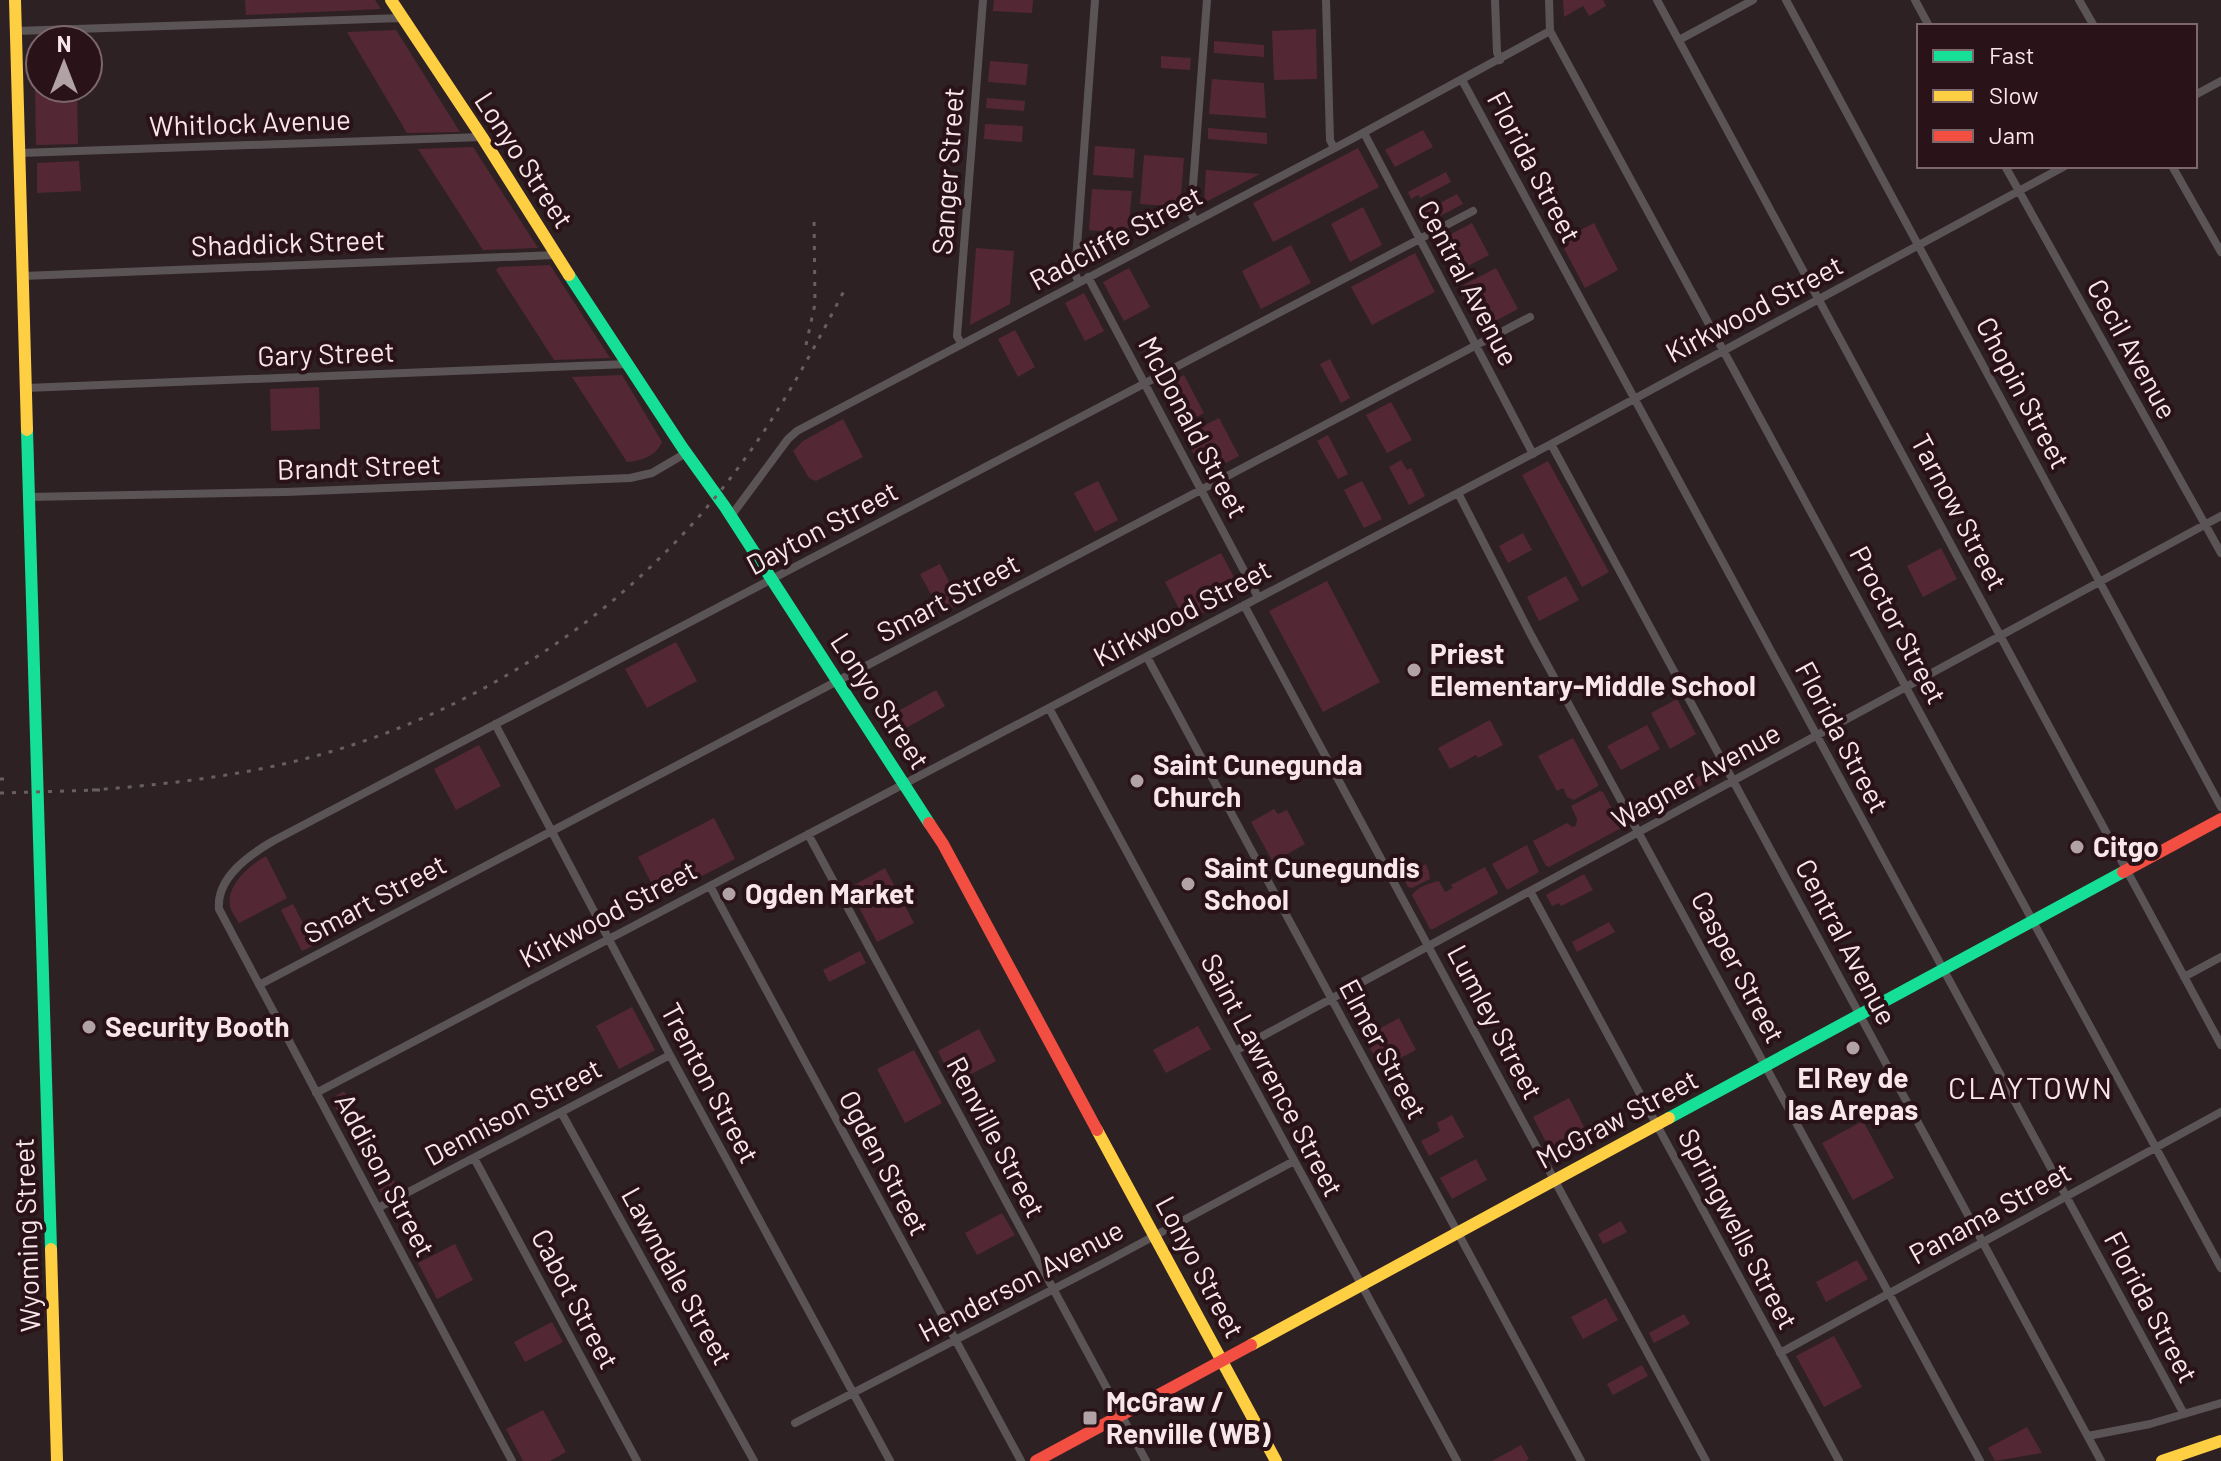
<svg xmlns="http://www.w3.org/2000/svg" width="2221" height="1461" font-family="Barlow,sans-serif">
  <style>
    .green { fill: #532834 }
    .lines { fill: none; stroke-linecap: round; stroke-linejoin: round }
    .street { stroke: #5b5456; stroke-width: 8 }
    .fast { stroke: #16e098; stroke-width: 12 }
    .slow { stroke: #ffcf43; stroke-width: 12 }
    .jam { stroke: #f24e42; stroke-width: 12 }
    .rail { stroke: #675f60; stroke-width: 3; stroke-dasharray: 4 8; stroke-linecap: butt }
    .poi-dot { fill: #b1a2a5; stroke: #291218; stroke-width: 3 }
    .labels { text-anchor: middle; stroke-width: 8; stroke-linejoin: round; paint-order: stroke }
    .street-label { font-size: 28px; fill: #f8e7ea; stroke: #291218 }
    .poi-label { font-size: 28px; font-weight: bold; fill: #f8e7ea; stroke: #291218; text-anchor: start }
    .neighbourhood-label { font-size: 30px; letter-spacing: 2px; fill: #f8e7ea; stroke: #291218 }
  </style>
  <rect width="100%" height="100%" fill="#2e2124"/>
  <path class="green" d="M245 0H375L381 9 246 15Z
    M994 0H1033L1032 13 993 11Z
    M1563 0H1603L1606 6 1589 16 1583 6 1564 17Z
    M1316 29 1317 79 1274 80 1272 31Z
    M396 30 460 132 407 133 347 32Z
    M1214 41 1264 45V57L1214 53Z
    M1161 56 1191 58 1190 70 1161 68Z
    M990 61 1028 64 1026 85 988 82Z
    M1212 79 1264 83 1266 118 1209 114Z
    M77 88 78 144 36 145 35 89Z
    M987 98 1025 101 1024 111 986 108Z
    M985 124 1023 126 1022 142 984 139Z
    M1208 128 1267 133V144L1208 139Z
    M1423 130 1433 147 1395 167 1385 150Z
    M1095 146 1135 149 1133 178 1093 175Z
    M473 147 538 248 483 250 418 149Z
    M1358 148 1379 187 1273 242 1253 203Z
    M1144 155 1184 158 1180 207 1140 204Z
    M79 161 81 191 37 193V163Z
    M1206 170 1260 174 1204 203Z
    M1446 172 1451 182 1420 198 1418 195 1411 199 1408 192Z
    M1092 189 1132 191 1128 234 1089 230Z
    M1457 194 1463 204 1425 224 1419 214Z
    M1363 207 1382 245 1350 262 1331 224Z
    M1472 223 1489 255 1451 275 1434 243Z
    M1594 223 1618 270 1585 288 1560 241Z
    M1291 245 1311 283 1261 309 1242 271Z
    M976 248 1014 251 1010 304 970 325Z
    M1415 253 1435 292 1372 325 1351 287Z
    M550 265 610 358 554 360 496 270 499 267Z
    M1129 268 1150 307 1124 321 1103 282Z
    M1496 268 1518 309 1480 329 1458 288Z
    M1084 293 1104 331 1085 341 1065 303Z
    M1015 330 1035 367 1018 377 998 339Z
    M1330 359 1350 398 1341 403 1320 364Z
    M622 375 662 442C656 456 641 461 627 462L572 377Z
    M1184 375 1204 413 1179 426 1159 388Z
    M319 387 320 429 271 431 270 389Z
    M1391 402 1412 440 1387 453 1366 415Z
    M1219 418 1239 456 1205 474 1184 436Z
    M843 419 863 457 816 481 809 478 793 451 803 441Z
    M1328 435 1348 474 1338 479 1317 441Z
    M1401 460 1407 470 1411 468 1425 496 1409 505 1389 467Z
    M1548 461 1609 572 1582 587 1522 475Z
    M1098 481 1118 520 1095 532 1074 493Z
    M1362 481 1382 519 1364 528 1344 490Z
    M1523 533 1532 550 1508 563 1499 546Z
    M1941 548 1957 579 1923 597 1907 566Z
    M1221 553 1242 592 1186 622 1165 582Z
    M940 564 960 603 941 613 920 574Z
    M1566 576 1579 600 1539 621 1527 597Z
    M1327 581 1380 682 1323 712 1269 611Z
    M676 642 697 681 647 708 625 669Z
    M936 690 945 706 892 736 882 720Z
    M1677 699 1696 734 1670 749 1651 713Z
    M1490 720 1503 745 1478 758 1476 755 1450 769 1438 748Z
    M1647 725 1660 749 1621 770 1607 746Z
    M1573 738 1598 784V786L1574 800 1567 797 1563 788 1557 791 1538 756Z
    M479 745 501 786 456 810 434 769Z
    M1715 768 1719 776 1692 790 1688 782Z
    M1677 779 1684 793 1645 815 1637 801Z
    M1600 791 1603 792 1621 826V828L1549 867 1546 866 1533 841 1567 823 1572 827 1576 826 1577 819 1571 806Z
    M1274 809 1278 814 1287 810 1305 844 1273 862 1251 822Z
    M714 818 735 859 659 898 638 857Z
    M1527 845 1539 872 1507 890 1492 864Z
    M266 856 287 898 239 923C236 918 231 912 230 906 226 885 250 865 266 856Z
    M1426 864 1429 872 1430 879 1412 888 1408 887 1402 876Z
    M1485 867 1498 892 1497 894 1433 929H1430L1412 895C1417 887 1430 883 1439 881L1445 892 1453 888 1451 885Z
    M885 868 914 923 877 942 849 888Z
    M1584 874 1593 890 1561 906 1559 903 1552 906 1546 895Z
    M293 904 314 945 302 951 281 910Z
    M1609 922 1615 932 1577 952 1572 942Z
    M860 951 866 963 829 982 823 970Z
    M632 1007 655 1050 619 1069 596 1026Z
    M1399 1018 1416 1050 1381 1068 1364 1037Z
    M1198 1026 1211 1049 1166 1073 1153 1050Z
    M979 1029 996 1061 954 1083 938 1051Z
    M914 1050 942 1103 905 1123 877 1069Z
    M344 1091 368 1136 355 1143 331 1099Z
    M1569 1098 1591 1140 1555 1159 1533 1117Z
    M1452 1115 1464 1137 1429 1156 1421 1141 1440 1131 1437 1123Z
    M1863 1121 1894 1178 1853 1200 1822 1143Z
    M375 1142 397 1187 382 1195 359 1150Z
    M1476 1159 1487 1180 1452 1199 1440 1178Z
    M1002 1213 1015 1235 977 1255 965 1233Z
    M1621 1221 1627 1232 1603 1244 1598 1234Z
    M455 1244 473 1280 437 1299 418 1263Z
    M1857 1260 1868 1279 1826 1302 1816 1282Z
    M1606 1298 1618 1320 1583 1339 1571 1317Z
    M1684 1314 1690 1324 1654 1343 1649 1333Z
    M552 1322 563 1342 525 1362 514 1342Z
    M1834 1336 1862 1387 1824 1407 1796 1356Z
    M1642 1365 1648 1376 1613 1395 1607 1384Z
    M543 1410 566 1452 550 1461H523L506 1429Z
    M2027 1427 2042 1453 1995 1461 1988 1448Z
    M1521 1445 1529 1459 1526 1461H1492Z"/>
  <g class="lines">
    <path class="street" d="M1326 0 1330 140 1334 148
      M1495 0 1497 52 1500 60
      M1549 0 1550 31 2221 1268
      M1657 0 2221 1045
      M1786 0 2221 807
      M1915 0 1929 26
      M2079 0 2094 26
      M16 31 402 18
      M1679 40 1753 0
      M1462 80 2184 1414
      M2195 95 2221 81
      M1364 133 1533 454
      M20 153 482 137
      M2005 166 2221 553
      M2172 166 2221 252
      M1195 221 1191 213 1207 0
      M23 276 556 255
      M1088 277 1258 597
      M1079 282 1075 274 1095 0
      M961 343 957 336 983 0
      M26 388 628 364
      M1551 444 2101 1461
      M1458 493 1531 635 1980 1461
      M29 497 286 492 630 478 652 473 686 453
      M731 516 788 439 797 431 1350 140 1550 31
      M1244 605 1706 1461
      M1147 657 1581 1461
      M1049 708 1457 1461
      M495 724 670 1055 890 1461
      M808 834 1146 1461
      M710 886 1021 1461
      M1530 891 1839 1461
      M2184 977 2221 957
      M259 985 1530 317
      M1235 1051 2221 516
      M316 1093 1551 444 2065 166
      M561 1112 754 1461
      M474 1158 637 1461
      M378 1208 670 1055
      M1780 1353 2221 1112
      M795 1423 1102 1264 1294 1161
      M2088 1436 2150 1424 2221 1403
      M512 1461 219 909C216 878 249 855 273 841L1473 211"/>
    <path class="fast" d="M569 275 682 447 725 507 929 823
      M27 430 51 1249
      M1669 1118 2123 872"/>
    <path class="slow" d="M15 0 27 430
      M391 0 482 137 569 275
      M1097 1130 1276 1461
      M51 1249 57 1461
      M1251 1345 1669 1118
      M2162 1461 2221 1441"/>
    <path class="jam" d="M929 823 943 844 1097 1130
      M2123 872 2221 819
      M1036 1461 1251 1345"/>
    <path class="rail" d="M806 345 815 304 814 215
      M0 779H7
      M92 790C162 785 240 776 308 758 480 713 636 608 741 464 782 409 815 347 846 287
      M0 793 100 790"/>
  </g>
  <g class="poi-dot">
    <circle cx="1414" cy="670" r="8"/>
    <circle cx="1137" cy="781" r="8"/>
    <circle cx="2077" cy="847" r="8"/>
    <circle cx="1188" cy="884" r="8"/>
    <circle cx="729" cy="894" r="8"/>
    <circle cx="89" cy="1027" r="8"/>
    <circle cx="1853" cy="1048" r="8"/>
    <rect x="1082" y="1410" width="16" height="16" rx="4"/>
  </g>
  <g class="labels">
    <g class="street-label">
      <text transform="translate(250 123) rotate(-2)" y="10">Whitlock Avenue</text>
      <text transform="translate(524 160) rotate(57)" y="10">Lonyo Street</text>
      <text transform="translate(1534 167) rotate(62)" y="10">Florida Street</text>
      <text transform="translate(948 171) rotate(-86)" y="10">Sanger Street</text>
      <text transform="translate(1116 238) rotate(-28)" y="10">Radcliffe Street</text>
      <text transform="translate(288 243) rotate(-2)" y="10">Shaddick Street</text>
      <text transform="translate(1468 283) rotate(62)" y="10">Central Avenue</text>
      <text transform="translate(1754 309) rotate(-28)" y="10">Kirkwood Street</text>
      <text transform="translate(2132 349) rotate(61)" y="10">Cecil Avenue</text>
      <text transform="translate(326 354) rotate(-2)" y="10">Gary Street</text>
      <text transform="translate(2023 393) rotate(62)" y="10">Chopin Street</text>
      <text transform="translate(1193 427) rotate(62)" y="10">McDonald Street</text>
      <text transform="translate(359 467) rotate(-2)" y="10">Brandt Street</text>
      <text transform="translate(1959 512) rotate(62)" y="10">Tarnow Street</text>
      <text transform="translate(822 528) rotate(-28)" y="10">Dayton Street</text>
      <text transform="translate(948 598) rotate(-28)" y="10">Smart Street</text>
      <text transform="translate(1182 613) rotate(-28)" y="10">Kirkwood Street</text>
      <text transform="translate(1898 625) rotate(62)" y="10">Proctor Street</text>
      <text transform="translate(880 701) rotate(57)" y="10">Lonyo Street</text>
      <text transform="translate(1842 737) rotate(62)" y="10">Florida Street</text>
      <text transform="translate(1696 776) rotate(-29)" y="10">Wagner Avenue</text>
      <text transform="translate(375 899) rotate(-28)" y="10">Smart Street</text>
      <text transform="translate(608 914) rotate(-28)" y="10">Kirkwood Street</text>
      <text transform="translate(1846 942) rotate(62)" y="10">Central Avenue</text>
      <text transform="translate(1738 967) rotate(62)" y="10">Casper Street</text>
      <text transform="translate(1495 1022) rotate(62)" y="10">Lumley Street</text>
      <text transform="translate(1383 1049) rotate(62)" y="10">Elmer Street</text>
      <text transform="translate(1272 1075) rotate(62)" y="10">Saint Lawrence Street</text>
      <text transform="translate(710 1083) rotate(62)" y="10">Trenton Street</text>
      <text transform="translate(513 1112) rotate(-28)" y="10">Dennison Street</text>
      <text transform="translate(1617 1119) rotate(-28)" y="10">McGraw Street</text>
      <text transform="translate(996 1137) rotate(62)" y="10">Renville Street</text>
      <text transform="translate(884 1163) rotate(62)" y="10">Ogden Street</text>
      <text transform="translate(385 1175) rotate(62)" y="10">Addison Street</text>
      <text transform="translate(1990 1213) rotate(-29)" y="10">Panama Street</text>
      <text transform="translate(1738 1229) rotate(62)" y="10">Springwells Street</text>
      <text transform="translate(27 1235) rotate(-92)" y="10">Wyoming Street</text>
      <text transform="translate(1200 1267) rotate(62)" y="10">Lonyo Street</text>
      <text transform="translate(677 1276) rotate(61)" y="10">Lawndale Street</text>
      <text transform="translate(1021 1281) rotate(-28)" y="10">Henderson Avenue</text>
      <text transform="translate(575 1299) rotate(62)" y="10">Cabot Street</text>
      <text transform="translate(2151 1307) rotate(62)" y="10">Florida Street</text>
    </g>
    <g class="poi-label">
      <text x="1430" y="664">Priest<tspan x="1430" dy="32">Elementary‑Middle School</tspan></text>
      <text x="1153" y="775">Saint Cunegunda<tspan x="1153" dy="32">Church</tspan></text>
      <text x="2093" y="857">Citgo</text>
      <text x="1204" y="878">Saint Cunegundis<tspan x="1204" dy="32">School</tspan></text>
      <text x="745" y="904">Ogden Market</text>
      <text x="105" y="1037">Security Booth</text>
      <text x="1853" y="1088" text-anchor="middle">El Rey de<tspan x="1853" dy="32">las Arepas</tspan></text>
      <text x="1106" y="1412">McGraw /<tspan x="1106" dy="32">Renville (WB)</tspan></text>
    </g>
    <g class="neighbourhood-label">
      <text x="2031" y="1099">CLAYTOWN</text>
    </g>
  </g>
  <rect x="1917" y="24" width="280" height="144" fill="#291218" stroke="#7c676c" stroke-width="2"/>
  <rect x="1933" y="50" width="40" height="12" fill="#16e098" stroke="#7c676c" stroke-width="2"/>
  <text x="1989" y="64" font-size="24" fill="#f8e7ea">Fast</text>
  <rect x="1933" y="90" width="40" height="12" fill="#ffcf43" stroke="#7c676c" stroke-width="2"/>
  <text x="1989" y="104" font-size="24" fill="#f8e7ea">Slow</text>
  <rect x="1933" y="130" width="40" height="12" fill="#f24e42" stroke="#7c676c" stroke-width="2"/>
  <text x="1989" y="144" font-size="24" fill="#f8e7ea">Jam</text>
  <g transform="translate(64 64)"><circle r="38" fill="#291218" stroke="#7c676c" stroke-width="2"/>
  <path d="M0-6L14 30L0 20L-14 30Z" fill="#b1a2a5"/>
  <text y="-12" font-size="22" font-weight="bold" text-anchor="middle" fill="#f8e7ea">N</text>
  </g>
</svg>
